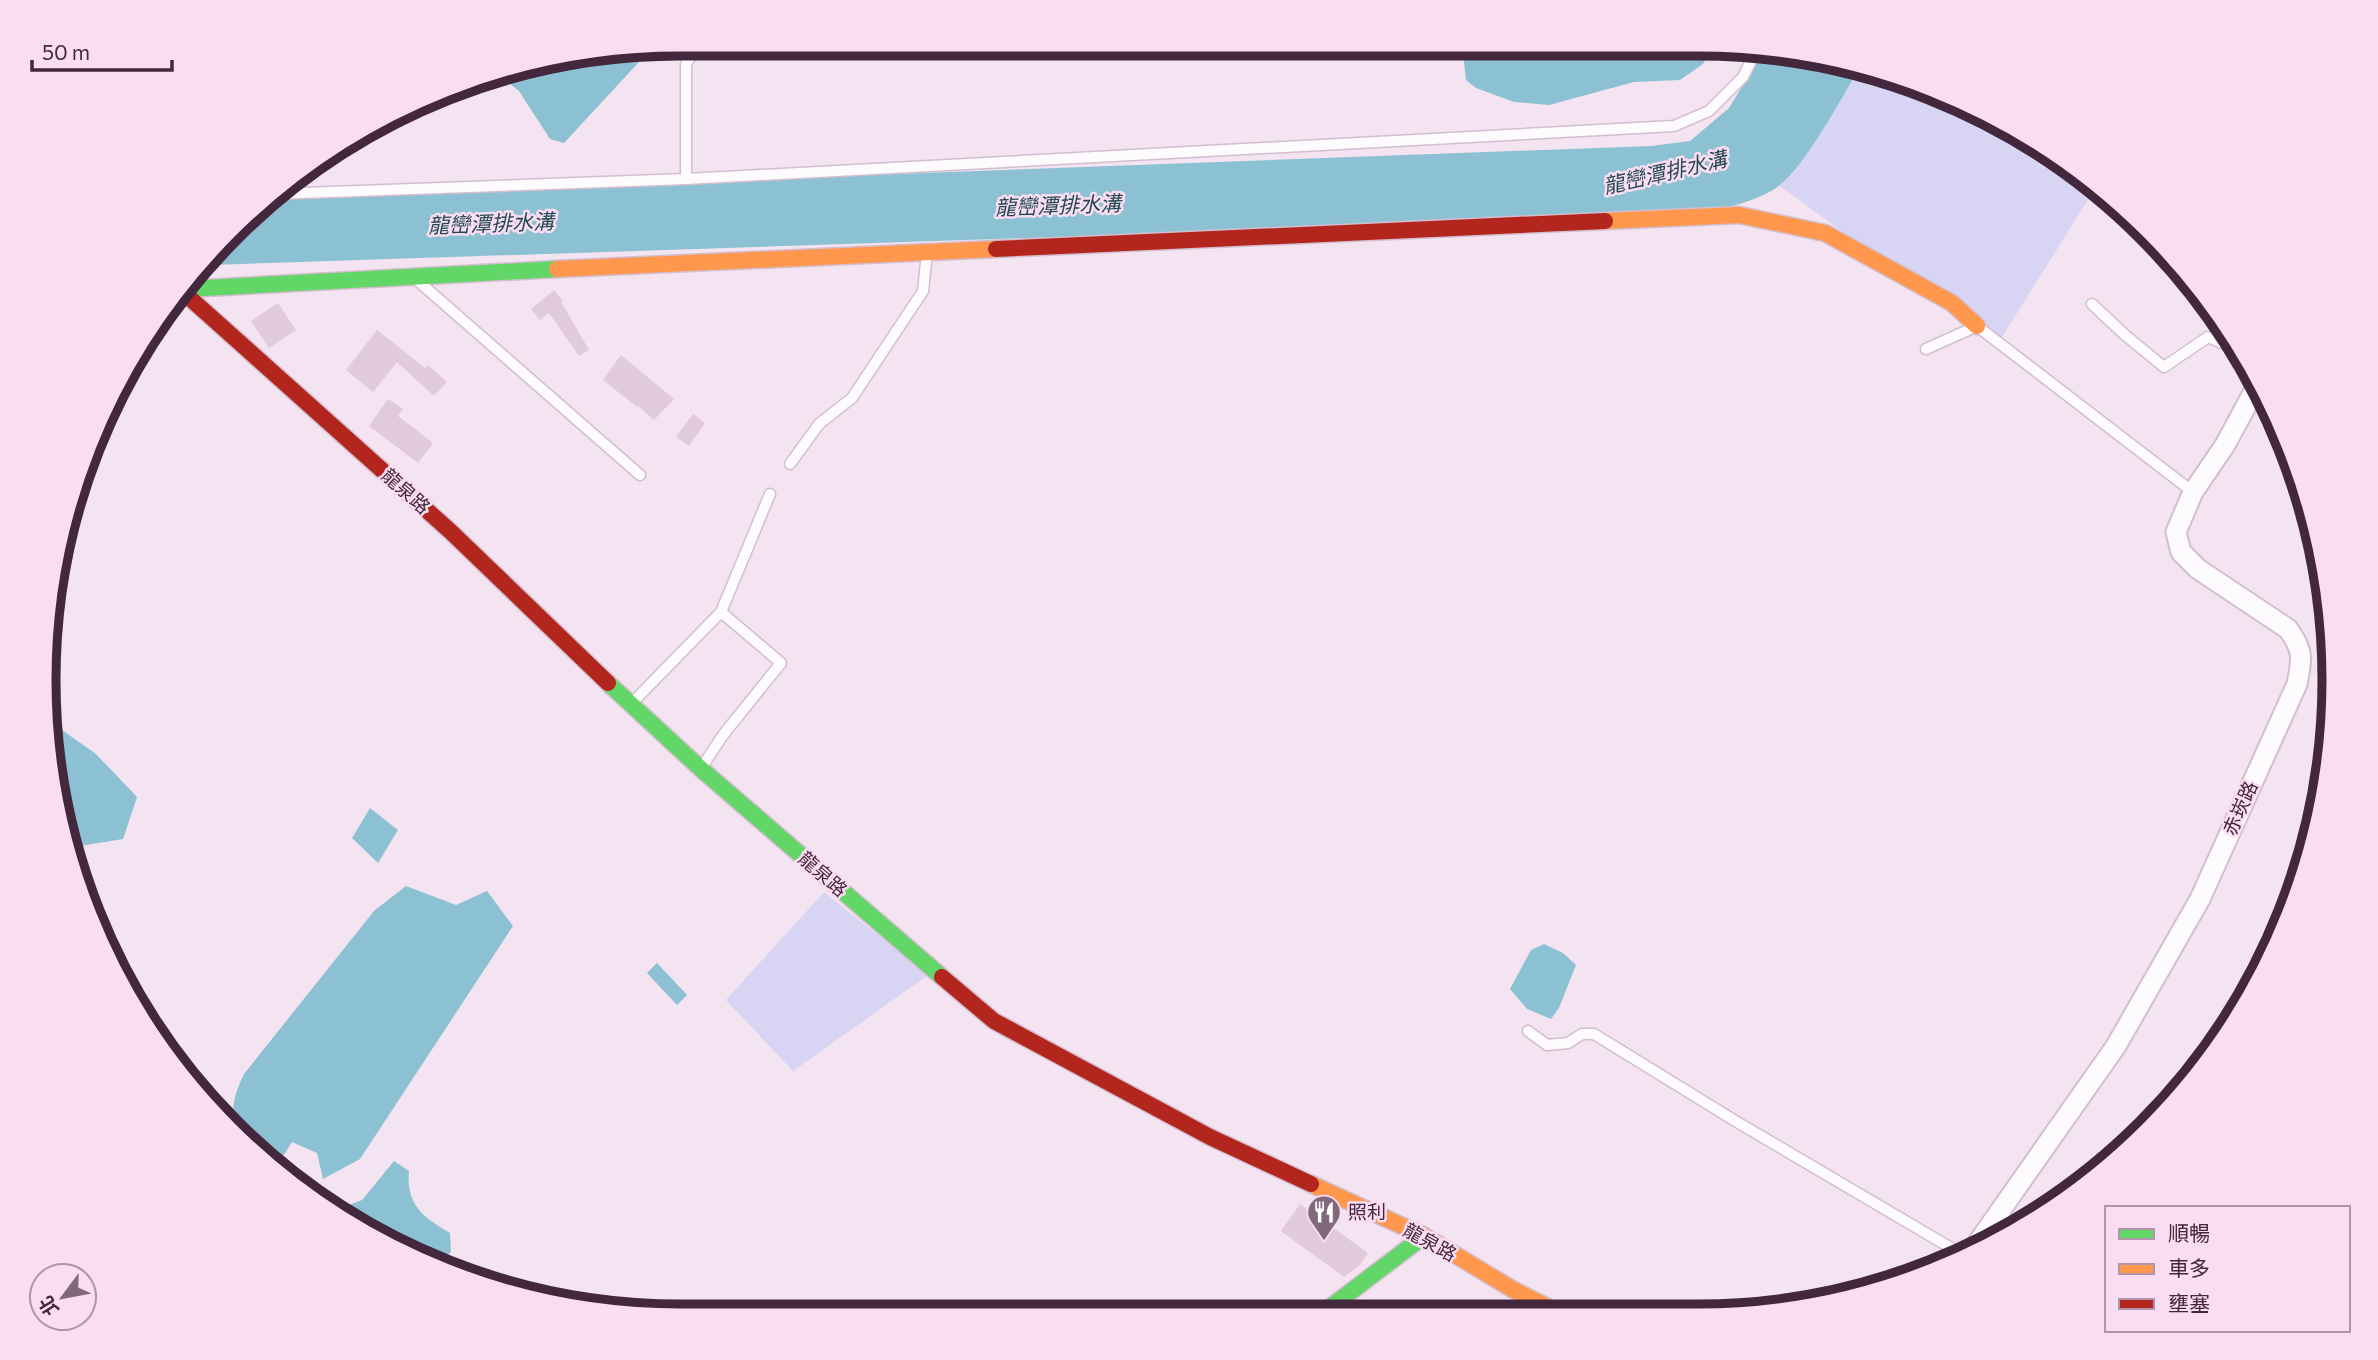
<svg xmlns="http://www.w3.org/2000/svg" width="2378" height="1360" font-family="Commissioner,'Noto Sans TC',sans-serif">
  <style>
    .green { fill: #d7d5f3 }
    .water { fill: #8cc1d3 }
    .building { fill: #e0cadb }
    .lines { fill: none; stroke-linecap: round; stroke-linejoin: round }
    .lane-casing { stroke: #d3becf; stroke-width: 13 }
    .street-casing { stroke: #d3becf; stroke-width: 23 }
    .fast-casing { stroke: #d3becf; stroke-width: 19 }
    .slow-casing { stroke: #d3becf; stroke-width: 19 }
    .jam-casing { stroke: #d3becf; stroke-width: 19 }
    .lane { stroke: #fdfbfd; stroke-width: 10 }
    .street { stroke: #fdfbfd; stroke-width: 19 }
    .fast { stroke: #63d668; stroke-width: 16 }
    .slow { stroke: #ff974d; stroke-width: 16 }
    .jam { stroke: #b3261e; stroke-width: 16 }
    .labels { text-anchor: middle; stroke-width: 5; stroke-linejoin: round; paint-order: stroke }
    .street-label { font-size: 19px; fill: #42273d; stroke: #faddf3 }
    .poi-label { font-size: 19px; fill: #42273d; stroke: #faddf3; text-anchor: start }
    .water-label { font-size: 21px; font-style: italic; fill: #234a53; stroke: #faddf3 }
    .rim { fill: none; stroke: #42273d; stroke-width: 9 }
  </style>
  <rect width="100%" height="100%" fill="#f4e3f0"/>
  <path class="green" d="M1846 66 1902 77 2051 151 2096 187 1997 345 1772 180Z
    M824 892 928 975 793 1071 726 1000Z"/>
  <path class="water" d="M1462 45H1714L1703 64 1680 80 1634 82 1549 105 1514 102 1476 88 1466 80Z
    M652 48 564 143 550 139 519 91 497 74Z
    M1764 50 1859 69C1840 100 1802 173 1773 190 1733 213 1682 213 1637 218L209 265 272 197 1651 146 1690 141 1729 108Z
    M45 718 96 754 137 797 123 839 74 847Z
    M370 808 398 830 378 863 352 838Z
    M406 886 456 905 487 891 513 926 360 1159 323 1179 317 1153 292 1142 277 1166C241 1134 219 1125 244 1074L374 911Z
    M1544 944 1563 953 1576 965 1559 1008 1551 1019 1527 1009 1510 989 1531 950Z
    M657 963 687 995 677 1005 647 973Z
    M394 1161 409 1171C406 1205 423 1217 450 1233L451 1252 438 1264 337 1214 338 1209 362 1200Z"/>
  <path class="building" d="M554 290 563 301 561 302 589 350 579 356 549 313 540 320 531 309Z
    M278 303 296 330 269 348 251 321Z
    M377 330 425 368 428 365 447 382 434 396 397 362 373 392 346 370Z
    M621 355 674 399 654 420 638 406 637 407 603 380Z
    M388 399 403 409 398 416 433 443 418 463 369 426Z
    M693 414 705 423 689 446 676 437Z
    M1300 1204 1368 1253 1360 1265 1344 1277 1281 1231Z"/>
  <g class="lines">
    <g class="lane-casing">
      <path id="lane" d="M686 179V64L698 44
        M275 194 686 179 1674 126 1709 111 1743 77 1757 49
        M418 281 640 475
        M2092 304 2125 335 2164 367 2208 337 2240 351
        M1926 349 1977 326 2193 492
        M790 464 819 424 852 398 923 291 927 253
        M632 703 721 612 770 494
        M702 767 723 735 781 663 721 612
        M1528 1031 1547 1045 1568 1043 1582 1034H1594L1737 1122 1963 1255"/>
    </g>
    <g class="street-casing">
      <path id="street" d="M1972 1251 2116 1046 2200 899 2297 684C2302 658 2304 651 2288 629L2198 569 2181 552 2176 532 2193 492 2225 445 2258 384"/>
    </g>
    <g class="fast-casing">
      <path id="fast" d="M186 289 557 269
        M608 683 701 769 942 977
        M1320 1315 1424 1236"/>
    </g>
    <g class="slow-casing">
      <path id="slow" d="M1605 221 1739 215 1825 233 1952 303 1977 326
        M557 269 996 249
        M1311 1184 1424 1236 1512 1289 1563 1315"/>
    </g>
    <g class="jam-casing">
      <path id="jam" d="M996 249 1605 221
        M183 292 450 531 608 683
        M942 977 994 1021 1210 1137 1311 1184"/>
    </g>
    <use href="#lane" class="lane"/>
    <use href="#street" class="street"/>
    <use href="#fast" class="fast"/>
    <use href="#slow" class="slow"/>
    <use href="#jam" class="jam"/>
  </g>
  <defs>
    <g id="restaurant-pin" transform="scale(1.75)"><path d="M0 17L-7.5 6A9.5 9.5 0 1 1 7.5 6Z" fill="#80697c" stroke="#faddf3"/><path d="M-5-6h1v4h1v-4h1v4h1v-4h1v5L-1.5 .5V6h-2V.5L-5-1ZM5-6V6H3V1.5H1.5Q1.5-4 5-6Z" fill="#fff"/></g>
  </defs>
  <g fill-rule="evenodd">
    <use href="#restaurant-pin" x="1324" y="1212"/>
  </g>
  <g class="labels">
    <g class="street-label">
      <text transform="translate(406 491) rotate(42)" y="7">龍泉路</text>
      <text transform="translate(2240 808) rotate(-66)" y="7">赤崁路</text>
      <text transform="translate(823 874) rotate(41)" y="7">龍泉路</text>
      <text transform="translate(1430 1242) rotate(29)" y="7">龍泉路</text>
    </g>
    <g class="poi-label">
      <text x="1348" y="1219">照利</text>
    </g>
    <g class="water-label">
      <text transform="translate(1665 173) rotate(-13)" y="7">龍巒潭排水溝</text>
      <text transform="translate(1058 206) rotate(-2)" y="7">龍巒潭排水溝</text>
      <text transform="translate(491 224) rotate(-2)" y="7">龍巒潭排水溝</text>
    </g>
  </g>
  <path d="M0 0H2378V1360H0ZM680 56H1698A624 624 0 0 1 2322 680V680A624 624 0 0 1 1698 1304H680A624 624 0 0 1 56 680V680A624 624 0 0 1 680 56Z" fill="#faddf3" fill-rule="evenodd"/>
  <path class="rim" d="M680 56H1698A624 624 0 0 1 2322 680V680A624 624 0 0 1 1698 1304H680A624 624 0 0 1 56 680V680A624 624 0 0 1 680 56Z"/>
  <rect x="2105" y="1206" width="245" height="126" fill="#faddf3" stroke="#b094aa" stroke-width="2"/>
  <rect x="2119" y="1229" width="35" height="10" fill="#63d668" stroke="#b094aa" stroke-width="2"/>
  <text x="2168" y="1241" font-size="21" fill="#42273d">順暢</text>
  <rect x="2119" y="1264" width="35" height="10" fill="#ff974d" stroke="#b094aa" stroke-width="2"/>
  <text x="2168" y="1276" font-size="21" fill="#42273d">車多</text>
  <rect x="2119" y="1299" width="35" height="10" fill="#b3261e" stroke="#b094aa" stroke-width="2"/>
  <text x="2168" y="1311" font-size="21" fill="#42273d">壅塞</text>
  <g transform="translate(63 1297) rotate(238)"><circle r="33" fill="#faddf3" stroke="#b094aa" stroke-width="2"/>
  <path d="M0-5L12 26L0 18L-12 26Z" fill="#80697c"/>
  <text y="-10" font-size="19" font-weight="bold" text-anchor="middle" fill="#42273d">北</text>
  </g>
  <path d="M32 60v10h140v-10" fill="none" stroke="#42273d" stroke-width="3.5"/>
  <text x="42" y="60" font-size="21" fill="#42273d" stroke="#faddf3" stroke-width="5" paint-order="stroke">50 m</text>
</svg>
